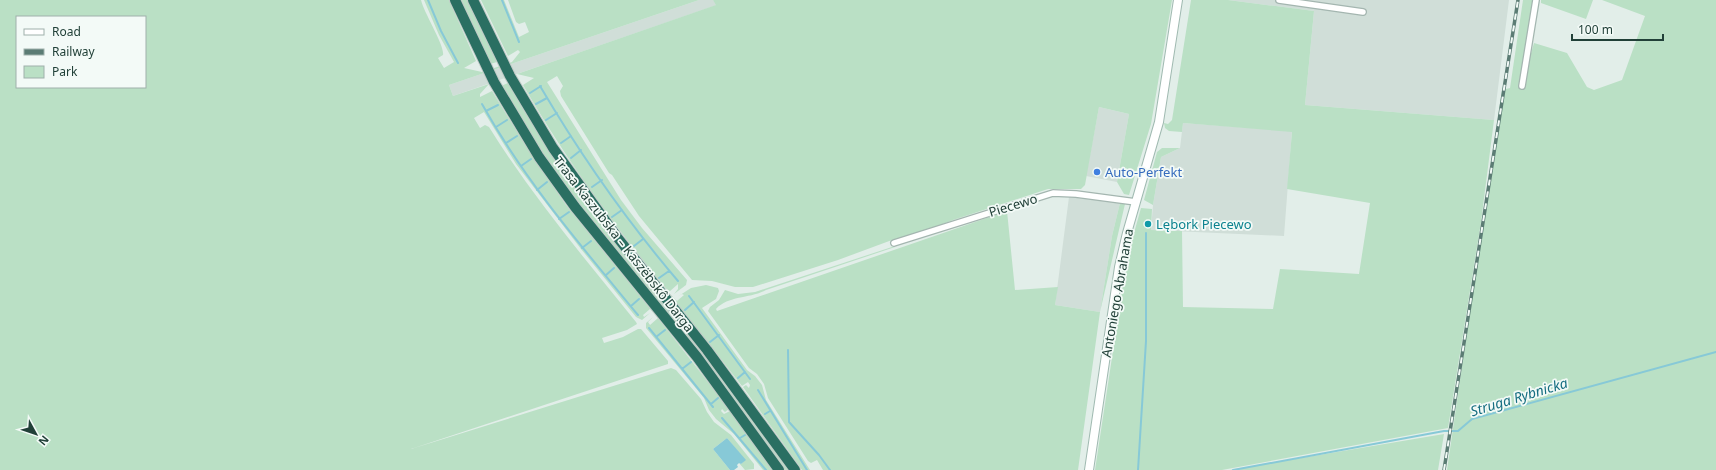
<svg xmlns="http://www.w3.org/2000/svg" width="1716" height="470" font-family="'Noto Sans',sans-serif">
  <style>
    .built { fill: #d0ded8 }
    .green { fill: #bae0c5; fill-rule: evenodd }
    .water { fill: #87c9d7 }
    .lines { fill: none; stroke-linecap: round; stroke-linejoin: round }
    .stream { stroke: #87c9d7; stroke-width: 2 }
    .minor-casing { stroke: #a4b6b0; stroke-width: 8 }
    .secondary-casing { stroke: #a0bab1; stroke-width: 10 }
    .motorway-casing { stroke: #c1cac7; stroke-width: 12 }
    .minor { stroke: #fff; stroke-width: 5.5 }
    .secondary { stroke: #fff; stroke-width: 8 }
    .motorway { stroke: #2a6f62; stroke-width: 10 }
    .rail-casing { stroke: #5b7c74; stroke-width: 3.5 }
    .rail { stroke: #f3faf7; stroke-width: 2; stroke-dasharray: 6; stroke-linecap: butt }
    .shop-dot { fill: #3f7fe0; stroke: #f3faf7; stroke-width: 1.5 }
    .culture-dot { fill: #0f9aa8; stroke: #f3faf7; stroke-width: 1.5 }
    .labels { text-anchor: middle; stroke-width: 3.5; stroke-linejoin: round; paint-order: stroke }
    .shop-label { font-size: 13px; fill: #366cbe; stroke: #f3faf7; text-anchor: start }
    .street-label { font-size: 13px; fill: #214038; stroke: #f3faf7 }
    .culture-label { font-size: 13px; fill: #0d838f; stroke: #f3faf7; text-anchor: start }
    .water-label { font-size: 14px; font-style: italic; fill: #166e81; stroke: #f3faf7 }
  </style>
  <rect width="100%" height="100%" fill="#e2eee9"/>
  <path class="built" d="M699 0H713L717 5 453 96 449 85Z
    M1228 0H1509L1494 120 1305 105 1314 11Z
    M1099 107 1129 114 1117 182 1086 176Z
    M1183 123 1292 131 1284 236 1151 230 1153 205 1161 157 1180 148Z
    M1069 197 1120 203 1112 236 1100 312 1055 305Z"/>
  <path class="green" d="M0 0H421C424 13 445 46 443 55L438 58 444 68 454 62 439 35 424 0H449L476 61 464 68 482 72 512 62 520 52 518 50 508 56 481 0H504L519 37 529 32 525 22 519 24 516 22 508 0H699L449 85 453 96 489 84 480 94V97L492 91 529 151 566 205 657 317 650 309 643 315 644 317 650 313 642 320 636 317 581 249 516 164 484 112 474 118 480 128 485 125 489 127C532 196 585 259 636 322L637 324 627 330 602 338 604 343 623 337 638 329H641L668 361V364L411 449 671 368 676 370 701 399 707 412 714 422 731 435 754 464V469L745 470 739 463 741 464 745 460 727 438 713 449 730 470H0ZM17 17H145V87H17Z
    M460 0H468L497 62 490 64Z
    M713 0H1172L1151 124 1129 195 1124 194 1117 182 1129 114 1099 107 1085 185 1081 189H1048L953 220 894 243 892 240 838 260 753 287H735L712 281 692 280 639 216 612 175 609 173 561 96 560 91 563 86 557 76 547 82 621 200 642 228 687 280 686 285 674 294 678 289V284L669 292C615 228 565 158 523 85L534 78 517 74 716 5Z
    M1191 0H1228L1314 11 1305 105 1494 120 1481 222 1448 428 1222 470H1095L1127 258 1141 208 1152 209 1151 230 1182 231 1183 307 1273 309 1280 269 1359 274 1370 203 1287 189 1292 132 1183 123 1182 132 1169 131 1165 128 1164 123 1168 124 1172 120Z
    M1523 0H1536L1523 81 1534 43 1567 53 1587 87 1594 90 1622 80 1645 16 1602 0H1716V470H1447L1502 90 1510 88Z
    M1541 0H1593L1586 19 1541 3Z
    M508 83C560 175 626 254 691 336 725 379 757 425 790 470H785L709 365 578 204 542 153 501 86Z
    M1162 148H1180L1161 157 1153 205 1144 200 1157 152Z
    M1120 203 1125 204 1100 312 1078 470H823L817 460 811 463 808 461 768 398 764 384 757 374 749 368 708 311 710 307 719 300 725 290 738 294 755 292 895 246V247L766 290C750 299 729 295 716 309L717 311 1007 211 1015 290 1058 287 1055 305 1100 312 1112 236Z
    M706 285 718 288 719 291 716 299 702 308 747 370 755 376 762 385 766 400 810 470H802L743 387 746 385 749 388 750 385 748 382 742 386 669 293 677 301 684 295 682 294 677 297 691 288Z
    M653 317 648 322 650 325 658 318 729 409 725 412 722 409 721 411 724 414 730 411 772 470H763L734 434 716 419 709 410 704 398 646 328V323Z
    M1444 434 1438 470H1230Z"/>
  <path class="water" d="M727 438 746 460 741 464 739 463 737 465 738 467 734 470H730L713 449Z"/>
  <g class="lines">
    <path class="stream" d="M428 0 441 31 458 63
      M502 0 519 42
      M540 86C580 154 626 220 678 281
      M530 93 541 86
      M482 104C525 181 582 247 638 315
      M536 104 547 98
      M486 111 498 105
      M546 120 557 113
      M496 127 507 120
      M506 143 517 136
      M561 143 571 136
      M571 158 581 150
      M521 166 531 159
      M592 187 602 180
      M537 190 547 182
      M612 217 622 210
      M559 219 569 212
      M634 246 643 239
      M582 248 591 241
      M606 275 614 268
      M659 278 669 271
      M689 296 750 379
      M631 306 639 299
      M685 310 694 302
      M649 328 713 407
      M656 337 665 330
      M710 342 719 335
      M788 350 789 422 819 455 830 470
      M682 369 691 362
      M738 378 745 372
      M758 390 807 470
      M711 404 718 398
      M765 414 770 411
      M722 418 766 470
      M740 438 745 435
      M1138 470 1146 341V233
      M1233 470 1444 431H1458L1472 419 1716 352"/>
    <g class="minor-casing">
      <path id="minor" d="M1279 0 1363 12
        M1522 86 1536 0
        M894 243 1053 193 1076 194 1136 202"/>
    </g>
    <g class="secondary-casing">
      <path id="secondary" d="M1089 470 1119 267 1127 233 1159 122 1178 0"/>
    </g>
    <g class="motorway-casing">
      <path id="motorway" d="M455 0 494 82 539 157 575 207 697 357 779 470
        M473 0 510 76 553 148 617 237 707 350 795 470"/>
    </g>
    <use href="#minor" class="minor"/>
    <use href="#secondary" class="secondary"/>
    <use href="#motorway" class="motorway"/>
    <g class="rail-casing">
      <path id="rail" d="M1444 470 1518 0"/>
    </g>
    <use href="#rail" class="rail"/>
  </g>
  <circle class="shop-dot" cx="1097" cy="172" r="4"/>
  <circle class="culture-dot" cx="1148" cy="224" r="4"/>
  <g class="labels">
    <g class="shop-label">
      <text x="1105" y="177">Auto-Perfekt</text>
    </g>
    <g class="street-label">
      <text transform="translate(1013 205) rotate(-17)" y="5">Piecewo</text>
      <text transform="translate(624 244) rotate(52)" y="5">Trasa Kaszubska – Kaszëbskô Darga</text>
      <text transform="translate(1117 293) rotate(-80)" y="5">Antoniego Abrahama</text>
    </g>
    <g class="culture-label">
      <text x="1156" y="229">Lębork Piecewo</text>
    </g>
    <g class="water-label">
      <text transform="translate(1519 397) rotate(-17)" y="5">Struga Rybnicka</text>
    </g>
  </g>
  <rect x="16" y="16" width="130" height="72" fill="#f3faf7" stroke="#9fb0ab"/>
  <rect x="24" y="29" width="20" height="6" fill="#ffffff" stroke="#9fb0ab"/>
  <text x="52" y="36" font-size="12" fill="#214038">Road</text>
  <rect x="24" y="49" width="20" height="6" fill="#5b7c74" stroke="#9fb0ab"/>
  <text x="52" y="56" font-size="12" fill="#214038">Railway</text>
  <rect x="24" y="66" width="20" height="12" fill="#bae0c5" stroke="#9fb0ab"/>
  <text x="52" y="76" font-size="12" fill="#214038">Park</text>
  <g transform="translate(36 434) rotate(130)" stroke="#f3faf7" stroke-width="3" paint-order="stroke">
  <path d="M0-3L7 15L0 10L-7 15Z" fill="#214038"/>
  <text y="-6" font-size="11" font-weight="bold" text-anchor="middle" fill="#214038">N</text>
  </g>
  <path d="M1572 34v6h91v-6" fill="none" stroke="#214038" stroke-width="2"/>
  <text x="1578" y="34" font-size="12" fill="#214038" stroke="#f3faf7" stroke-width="3" paint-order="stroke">100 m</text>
</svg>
